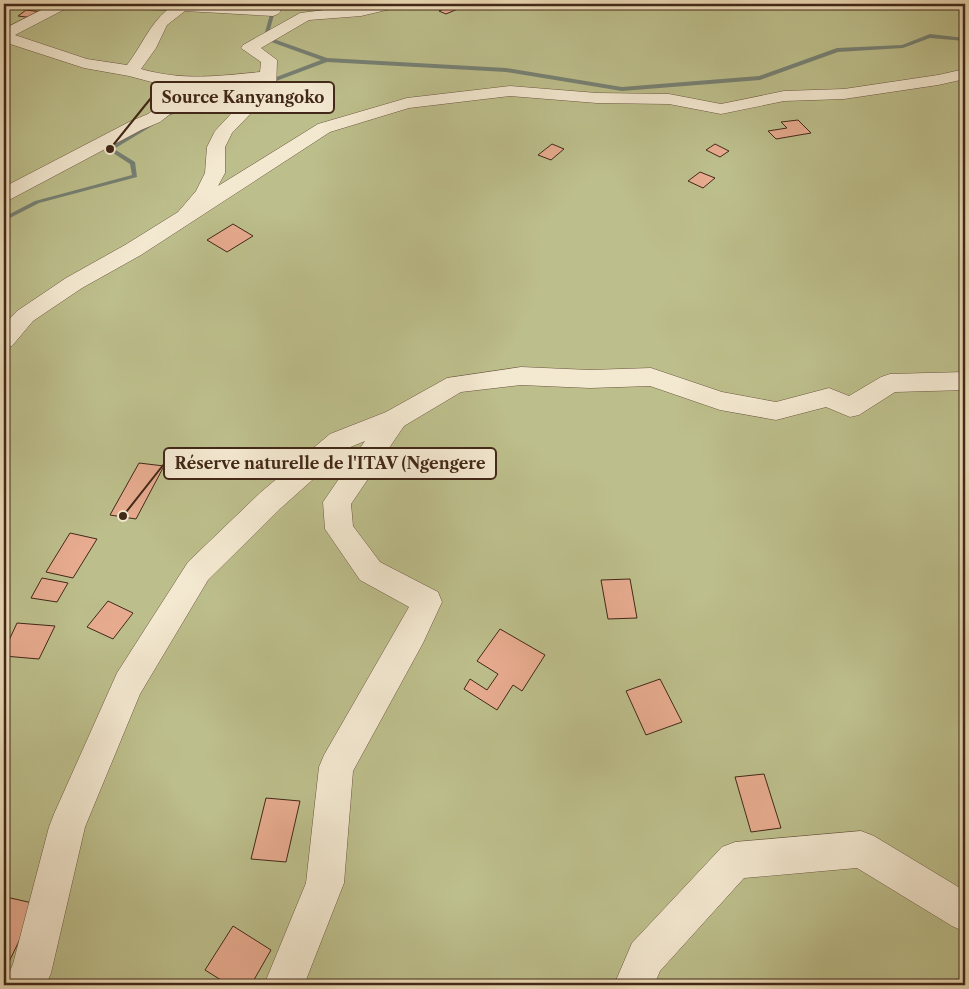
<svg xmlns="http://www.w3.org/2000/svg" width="969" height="989" font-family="'Libre Caslon Text',serif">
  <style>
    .green { fill: #bcbe8b; stroke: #7f7352 }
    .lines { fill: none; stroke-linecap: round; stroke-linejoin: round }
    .stream { fill: #768073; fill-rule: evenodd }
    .building { fill: #e7ab8f; stroke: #422818 }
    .minor-casing { stroke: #6c5540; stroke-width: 1 }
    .minor { fill: #f3e8d0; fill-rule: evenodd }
    .leader { fill: none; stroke: #422818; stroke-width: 2 }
    .callout-dot { fill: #422818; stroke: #f3e8d0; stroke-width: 2 }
    .callout { fill: #f3e8d0; stroke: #422818; stroke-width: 2 }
    .callout-label { font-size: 16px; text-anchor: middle; font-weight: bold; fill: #422818 }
  </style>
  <rect width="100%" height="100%" fill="#ecdbb7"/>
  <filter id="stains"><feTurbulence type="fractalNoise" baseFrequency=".004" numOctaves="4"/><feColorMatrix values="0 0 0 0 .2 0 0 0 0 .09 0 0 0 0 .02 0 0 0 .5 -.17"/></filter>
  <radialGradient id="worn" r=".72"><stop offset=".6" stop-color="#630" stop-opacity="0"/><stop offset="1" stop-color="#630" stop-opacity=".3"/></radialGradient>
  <path class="green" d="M4 4H965V985H4Z"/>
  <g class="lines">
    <path class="stream" d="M277 4H281L275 11 268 37 327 58 506 68 622 87 759 76 837 48 902 45 930 34 965 38V41L930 38 903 48 838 52 760 80 622 91 506 72 327 62 220 102 170 115 114 149 135 162 137 177 39 203 4 221V217L35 201 132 175 130 164 107 149 166 113 216 100 321 60 263 39 271 11Z"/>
  </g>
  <path class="building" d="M507 4H530L516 9 505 5Z
    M453 5 460 8 446 14 439 11Z
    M26 10 42 12 34 18 18 16Z
    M798 120 811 133 776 139 768 131 787 128 781 122Z
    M552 144 564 149 551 160 538 155Z
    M715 144 729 151 720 157 706 150Z
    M700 172 715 178 703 188 688 181Z
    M233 224 253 236 227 252 207 240Z
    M139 463 164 466 136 519 110 515Z
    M70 533 97 539 73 578 46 572Z
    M42 578 68 583 57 602 31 598Z
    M630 579 637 618 608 619 601 580Z
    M108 601 133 613 113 639 87 627Z
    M17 623 55 626 39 659 4 656V651Z
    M500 629 545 655 522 691 513 685 497 710 464 689 470 679 487 690 498 674 477 661Z
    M660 679 682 722 646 735 626 691Z
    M764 774 781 828 751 832 735 777Z
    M266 798 300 801 286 862 251 859Z
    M6 897 37 904 5 970 4 901Z
    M233 926 271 950 251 985H229L205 970Z"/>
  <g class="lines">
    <g class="minor-casing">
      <path id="minor" d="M53 4H72L69 7 15 35 87 59 127 65C141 47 149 25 167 10L130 9 125 7 123 4H218L278 8 281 11 278 14 273 16 185 11 167 25 156 48 141 69C184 81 217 76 260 72L261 62 241 48 243 45 300 13 374 4H401L399 7 361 16 309 20 261 48 277 60 276 92 255 109 232 133 225 147V173L218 186 318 124 407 98 510 86 597 93 669 94 721 104 784 91 844 89 938 75 965 69V79L938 85 844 99 784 101 721 114 669 104 597 103 510 96 409 108 330 132 141 255 82 288 33 321 12 346 4 348V325L17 311 66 278 125 245 178 212 196 191 205 173 207 147 215 131 243 101 259 88V82L204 88 160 122 141 130 11 199 4 201V187L129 122 148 114 184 87 159 84 129 76 84 68 4 42V29Z
        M521 367 590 370 651 368 722 392 776 402 829 388 849 396 881 377 890 374 965 372V390L895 392 859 415 850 417 826 407 776 420 720 410 650 386 590 388 521 385 461 392 404 426 351 504 353 526 380 562 438 592 442 602 423 643 353 771 344 883 304 985H264L306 883 319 767 324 755 409 607 360 580 325 529 323 502 365 441 348 448 281 508 208 580 140 694 85 827 51 973 46 985H4L13 964 49 827 54 814 117 673 188 562 261 492 330 434 386 412 447 378Z
        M861 831 874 836 965 891V932L952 926 857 868 744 878 660 971 654 985H614L632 943 722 847 735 842Z"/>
    </g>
    <use href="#minor" class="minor"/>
  </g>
  <path class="leader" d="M110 149L151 98M123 516L164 464"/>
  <g class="callout-dot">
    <circle cx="110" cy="149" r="5"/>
    <circle cx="123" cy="516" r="5"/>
  </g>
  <g class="callout">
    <rect x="151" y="82" width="183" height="31" rx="5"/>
    <rect x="164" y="448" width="332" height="31" rx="5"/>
  </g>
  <g class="callout-label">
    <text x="243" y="103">Source Kanyangoko</text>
    <text x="330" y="469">Réserve naturelle de l'ITAV (Ngengere</text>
  </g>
  <rect width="969" height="989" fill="none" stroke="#ecdbb7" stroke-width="20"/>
  <rect x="5" y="5" width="959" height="979" fill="none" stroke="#422818" stroke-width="2.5"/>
  <rect x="10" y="10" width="949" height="969" fill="none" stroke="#422818"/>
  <rect width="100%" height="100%" filter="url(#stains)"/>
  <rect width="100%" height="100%" fill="url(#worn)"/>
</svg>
